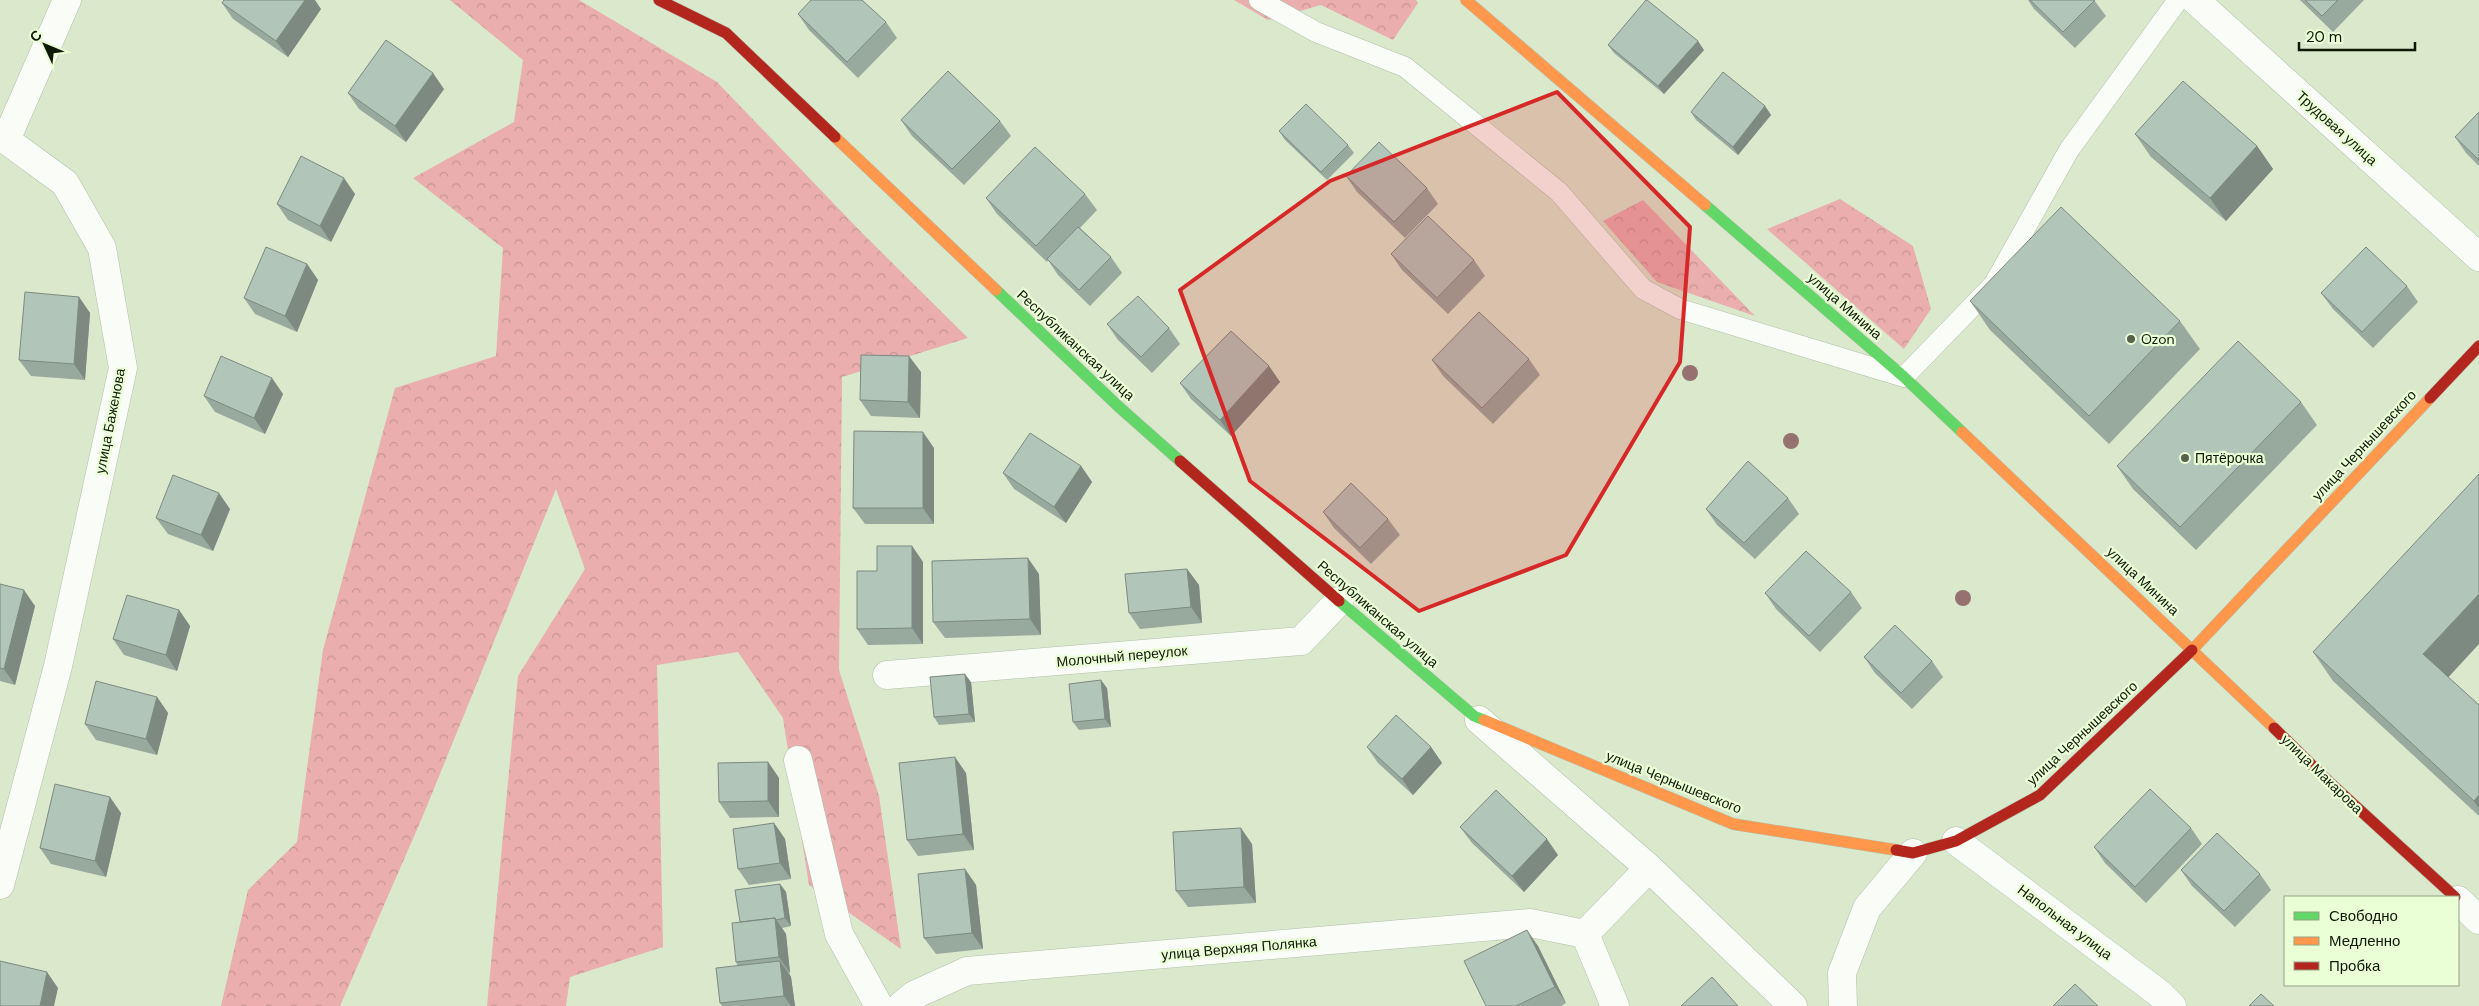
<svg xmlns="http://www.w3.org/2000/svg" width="2479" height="1006" font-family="'DM Sans',sans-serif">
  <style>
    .forest { fill: url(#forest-crowns) }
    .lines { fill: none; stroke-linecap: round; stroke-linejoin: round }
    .lane-casing { stroke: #b4bfa9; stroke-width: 21 }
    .street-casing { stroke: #b4bfa9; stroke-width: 29 }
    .fast-casing { stroke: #b4bfa9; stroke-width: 12 }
    .slow-casing { stroke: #b4bfa9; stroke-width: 12 }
    .jam-casing { stroke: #b4bfa9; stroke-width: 12 }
    .lane { stroke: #f9fcf7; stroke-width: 20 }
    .street { stroke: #f9fcf7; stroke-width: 28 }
    .fast { stroke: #63d668; stroke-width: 11 }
    .slow { stroke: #ff974d; stroke-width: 11 }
    .jam { stroke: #b3261e; stroke-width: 11 }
    .tree { fill: #957270 }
    .wall { fill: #98a99e }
    .shaded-wall { fill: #7c8a81 }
    .building { fill: #b1c5b8; stroke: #7c8a81 }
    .marked { fill: #d62828; fill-opacity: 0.2; stroke: #d62828; stroke-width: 4; stroke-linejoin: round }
    .poi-dot { fill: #57614c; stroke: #eaffd6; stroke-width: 2 }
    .labels { text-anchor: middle; stroke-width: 4.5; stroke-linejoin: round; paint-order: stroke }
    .street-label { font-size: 14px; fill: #101807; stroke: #eaffd6 }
    .poi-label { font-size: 14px; fill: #101807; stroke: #eaffd6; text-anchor: start }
  </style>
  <defs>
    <pattern id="forest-crowns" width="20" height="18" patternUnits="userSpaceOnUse" patternTransform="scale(1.25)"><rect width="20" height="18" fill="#e9aead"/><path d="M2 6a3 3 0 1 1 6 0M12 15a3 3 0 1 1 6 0" fill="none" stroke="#c79593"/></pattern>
  </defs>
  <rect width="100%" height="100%" fill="#dae8cc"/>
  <path class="forest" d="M450 0H579L717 82 862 233 968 338 842 377 839 670 879 796 901 949 809 885 783 718 738 652 657 665 663 947 570 977 566 1006H487L518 676 585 569 556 489 422 818 340 1006H221L248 890 297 842 323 650 395 388 496 356 503 248 413 178 514 122 523 60Z
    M1234 0H1416L1418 3 1393 40 1321 5 1268 20Z
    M1840 199 1913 246 1931 309 1904 349 1767 229Z
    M1643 200 1755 316 1657 282 1603 221Z"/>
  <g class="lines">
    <g class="lane-casing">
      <path id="lane" d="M1259 0 1316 32 1405 67 1559 192 1643 289 1680 309 1904 377 1994 284 2069 150 2178 0"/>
    </g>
    <g class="street-casing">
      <path id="street" d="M2195 0 2479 257
        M887 675 1301 641 1339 601
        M1479 720 1649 868 1793 1006
        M798 760 839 934 879 1006
        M1956 841 2160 994 2172 1006
        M0 885 58 666 123 368 102 248 65 183 6 140 67 0
        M2458 900 2479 920
        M1585 934 1649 868
        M1585 934 1615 1006
        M901 1006 914 995 967 971 1530 923 1585 934
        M1843 1006 1842 973 1867 908 1913 853"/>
    </g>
    <g class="fast-casing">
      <path id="fast" d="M1705 205 1904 377 1962 432
        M996 290 1119 407 1180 461
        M1339 601 1474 716 1484 720"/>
    </g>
    <g class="slow-casing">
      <path id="slow" d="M1466 0 1705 205
        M835 137 996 290
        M1962 432 2274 728
        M2192 650 2430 398
        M1484 720 1733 824 1896 850"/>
    </g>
    <g class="jam-casing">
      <path id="jam" d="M659 0 726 33 835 137
        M2430 398 2479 346
        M1180 461 1339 601
        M2274 728 2328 781 2455 897
        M1896 850 1913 853 1956 841 2040 795 2192 650"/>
    </g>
    <use href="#lane" class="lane"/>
    <use href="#street" class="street"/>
    <use href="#fast" class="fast"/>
    <use href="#slow" class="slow"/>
    <use href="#jam" class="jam"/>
  </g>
  <g class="tree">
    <circle cx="1690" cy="373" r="8"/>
    <circle cx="1791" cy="441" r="8"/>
    <circle cx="1963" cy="598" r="8"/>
  </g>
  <path class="wall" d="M2028 0H2094L2106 16 2075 48 2034 9Z
    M2300 0H2364L2333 32Z
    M222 3 321 9 288 57 233 19Z
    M798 14 886 22 897 38 858 78 809 30Z
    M1608 45 1704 50 1664 94 1614 53Z
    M444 89 406 142 359 109 348 93Z
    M1765 106 1771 115 1738 155 1696 120 1691 112Z
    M2479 112V166L2466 153 2455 137Z
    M901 120 1000 121 1011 136 964 185 912 136Z
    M1279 131 1348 145 1354 153 1327 180 1285 140Z
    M2135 134 2257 146 2273 169 2226 221 2151 157Z
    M1346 176 1427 188 1438 204 1405 238 1357 192Z
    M355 194 331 242 288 220 277 204Z
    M1085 194 1097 210 1080 228 1111 257 1122 273 1090 306 1058 275 1048 260 1047 262 997 214 986 198Z
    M1391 254 1474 260 1485 276 1448 314 1402 270Z
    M307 264 318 280 297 332 255 314 244 298Z
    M2407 286 2418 302 2373 348 2333 309 2321 293Z
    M79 297 90 313 85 380 31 376 19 360Z
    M1970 301 2180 321 2200 349 2109 444 1990 330Z
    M1107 324 1169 328 1180 344 1152 373 1118 340Z
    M1529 359 1540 375 1493 424 1443 376 1432 360Z
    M1269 366 1280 382 1231 436 1191 399 1180 383Z
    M921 372 920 418 871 416 860 400Z
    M283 394 265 434 215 412 204 396Z
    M2301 402 2317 425 2196 550 2133 489 2117 466Z
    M934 448V524H865L853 508Z
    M1081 466 1092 482 1066 523 1014 489 1003 473Z
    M1788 498 1799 514 1755 559 1717 525 1706 509Z
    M230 509 213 551 168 534 156 518Z
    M1323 512 1388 519 1400 535 1371 564 1334 528Z
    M912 546 923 562V644L868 645 857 629 877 571Z
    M1187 569 1199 585 1202 623 1140 629 1129 613Z
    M1039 574 1041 635 945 638 933 622Z
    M0 584 35 606 15 685 0 681Z
    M1851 592 1862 608 1820 652 1776 609 1765 593Z
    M179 610 190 626 177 671 124 655 113 639Z
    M2313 652 2448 677 2479 705V816L2333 681Z
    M1864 657 1932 661 1943 677 1912 709 1875 673Z
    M971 682 975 722 939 725 934 717Z
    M1107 688 1111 727 1079 730 1073 722Z
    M157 697 168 713 157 755 96 740 85 724Z
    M1367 747H1431L1442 763 1413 795 1378 763Z
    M768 762 779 778V817L730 818 719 802Z
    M966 773 974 850 918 856 907 840Z
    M121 813 106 877 51 864 40 848Z
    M774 823 785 839 791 879 749 885 738 869Z
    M1460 827 1558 855 1524 892 1472 843Z
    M2191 828 2202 844 2146 903 2105 863 2094 847Z
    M1252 844 1256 903 1188 907 1176 891Z
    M965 869 976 885 983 949 936 954 924 938Z
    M2181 870 2260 874 2271 890 2235 927 2192 886Z
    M780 884 786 892 791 926 782 928 786 934 790 973H789L791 977 795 1006H722L720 1003 738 966 736 962Z
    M1538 946 1566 1003 1561 1006H1486Z"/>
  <path class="shaded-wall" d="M305 0H315L321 9 288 57 276 41Z
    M1698 41 1704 50 1664 94 1658 86Z
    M433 73 444 89 406 142 395 126Z
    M1765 106 1771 115 1738 155 1733 147Z
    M2257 146 2273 169 2226 221 2210 198Z
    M344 178 355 194 331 242 320 226Z
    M307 264 318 280 297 332 285 316Z
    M79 297 90 313 85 380 74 364Z
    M909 356 921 372 920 418 908 402Z
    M1269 366 1280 382 1231 436 1220 420Z
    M272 378 283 394 265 434 254 418Z
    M923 432 934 448V524L923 508Z
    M1081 466 1092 482 1066 523 1054 507Z
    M219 493 230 509 213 551 201 535Z
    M912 546 923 562V644L912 628Z
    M1028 558 1039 574 1041 635 1030 619Z
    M1187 569 1199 585 1202 623 1191 607Z
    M24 590 35 606 15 685 4 669Z
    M2479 594V644L2443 683 2423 654Z
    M179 610 190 626 177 671 166 655Z
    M965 674 971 682 975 722 969 714Z
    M1101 680 1107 688 1111 727 1105 719Z
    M157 697 168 713 157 755 146 739Z
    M1431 747 1442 763 1413 795 1402 779Z
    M955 757 966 773 974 850 963 834Z
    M768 762 779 778V817L768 801Z
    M2479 795V809L2474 801Z
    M110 797 121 813 106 877 95 861Z
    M774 823 785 839 791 879 780 863Z
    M1241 828 1252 844 1256 903 1244 887Z
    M1547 839 1558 855 1524 892 1512 876Z
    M965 869 976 885 983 949 972 933Z
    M780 884 786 892 791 926 785 918Z
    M775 918 786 934 790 973 779 957Z
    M1527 930 1538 946 1566 1003 1555 987Z
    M780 961 791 977 795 1006H791L784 996Z
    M47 972 58 988 54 1006H40Z"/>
  <path class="building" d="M224 0H305L276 41 222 3Z
    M811 0H862L886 22 847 62 798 14Z
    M1646 0H1647L1698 41 1658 86 1608 45Z
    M2030 0H2095L2063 32Z
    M2305 0H2338L2322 16Z
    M386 40 433 73 395 126 348 93Z
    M948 71 1000 121 952 169 901 120Z
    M1723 72 1765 106 1733 147 1691 112Z
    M2183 81 2257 146 2210 198 2135 134Z
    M1306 104 1348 145 1321 172 1279 131Z
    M2479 112V160L2455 137Z
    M1379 142 1427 188 1394 222 1346 176Z
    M1035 147 1085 194 1036 246 986 198Z
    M301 156 344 178 320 226 277 204Z
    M2061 207 2180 321 2089 416 1970 301Z
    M1428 216 1474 260 1437 298 1391 254Z
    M1078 227 1111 257 1079 290 1047 259Z
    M266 247 307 264 285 316 244 298Z
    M2366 247 2407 286 2362 332 2321 293Z
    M25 292 79 297 74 364 19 360Z
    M1138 296 1169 328 1141 357 1107 324Z
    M1479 312 1529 359 1482 408 1432 360Z
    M1231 331 1269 366 1220 420 1180 383Z
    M2238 341 2301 402 2180 527 2117 466Z
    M861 355 909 356 908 402 860 400Z
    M221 356 272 378 254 418 204 396Z
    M854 431 923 432V508H853Z
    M1030 433 1081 466 1054 507 1003 473Z
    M1748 461 1788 498 1744 543 1706 509Z
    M2479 474V594L2423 654 2479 705V795L2474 801 2313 652Z
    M173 475 219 493 201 535 156 518Z
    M1351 483 1388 519 1360 548 1323 512Z
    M877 546H912V628L857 629V571H877Z
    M1806 551 1851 592 1809 636 1765 593Z
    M1028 558 1030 619 933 622 932 561Z
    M1187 569 1191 607 1129 613 1125 574Z
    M0 584 24 590 4 669 0 668Z
    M127 595 179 610 166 655 113 639Z
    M1895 625 1932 661 1901 693 1864 657Z
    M965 674 969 714 934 717 930 677Z
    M1101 680 1105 719 1073 722 1069 684Z
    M96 681 157 697 146 739 85 724Z
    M1396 715 1431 747 1402 779 1367 747Z
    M955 757 963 834 907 840 899 763Z
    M768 762V801L719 802 718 763Z
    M55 784 110 797 95 861 40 848Z
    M2150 789 2191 828 2135 887 2094 847Z
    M1496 790 1547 839 1512 876 1460 827Z
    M774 823 780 863 738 869 733 829Z
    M1241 828 1244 887 1176 891 1173 832Z
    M2217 833 2260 874 2224 911 2181 870Z
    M965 869 972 933 924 938 918 874Z
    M780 884 785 918 776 920 775 918 740 922 735 890Z
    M775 918 779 957 736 962 732 923Z
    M1527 930 1555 987 1516 1006H1486L1464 961Z
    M0 961 47 972 40 1006H0Z
    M780 961 784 996 720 1003 716 968Z
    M1712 977 1738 1006H1681Z
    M2075 984 2098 1006H2053Z
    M2261 994 2274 1006H2249Z"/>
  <path class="marked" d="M1557 92 1690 227 1680 362 1566 555 1419 611 1250 481 1180 290 1330 181Z"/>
  <g class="poi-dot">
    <circle cx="2131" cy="339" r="5"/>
    <circle cx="2185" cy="458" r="5"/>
  </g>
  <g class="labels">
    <g class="street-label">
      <text transform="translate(2337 128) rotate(42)" y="5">Трудовая улица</text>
      <text transform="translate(1845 306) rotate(41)" y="5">улица Минина</text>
      <text transform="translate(1076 345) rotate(43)" y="5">Республиканская улица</text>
      <text transform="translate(110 421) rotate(-79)" y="5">улица Баженова</text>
      <text transform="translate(2364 445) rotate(-47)" y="5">улица Чернышевского</text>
      <text transform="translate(2143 581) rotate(43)" y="5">улица Минина</text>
      <text transform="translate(1378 614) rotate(41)" y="5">Республиканская улица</text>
      <text transform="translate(1122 656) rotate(-5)" y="5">Молочный переулок</text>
      <text transform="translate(2082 733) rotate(-43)" y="5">улица Чернышевского</text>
      <text transform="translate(2322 774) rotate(44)" y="5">улица Макарова</text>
      <text transform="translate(1674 782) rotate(22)" y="5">улица Чернышевского</text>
      <text transform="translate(2065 922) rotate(37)" y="5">Напольная улица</text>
      <text transform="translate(1239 948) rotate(-5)" y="5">улица Верхняя Полянка</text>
    </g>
    <g class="poi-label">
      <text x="2141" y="344">Ozon</text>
      <text x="2195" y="463">Пятёрочка</text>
    </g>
  </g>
  <rect x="2284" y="896" width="175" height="90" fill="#eaffd6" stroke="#93a383"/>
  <rect x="2294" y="912" width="25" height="8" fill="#63d668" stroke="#93a383"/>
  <text x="2329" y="921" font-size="15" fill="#101807">Свободно</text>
  <rect x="2294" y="937" width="25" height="8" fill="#ff974d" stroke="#93a383"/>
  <text x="2329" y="946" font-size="15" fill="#101807">Медленно</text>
  <rect x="2294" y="962" width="25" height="8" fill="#b3261e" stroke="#93a383"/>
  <text x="2329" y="971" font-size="15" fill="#101807">Пробка</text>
  <g transform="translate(45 45) rotate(314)" stroke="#eaffd6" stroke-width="4" paint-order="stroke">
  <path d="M0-4L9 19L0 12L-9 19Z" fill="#101807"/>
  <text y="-8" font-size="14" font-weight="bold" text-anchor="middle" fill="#101807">С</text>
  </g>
  <path d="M2299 42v8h116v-8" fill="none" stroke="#101807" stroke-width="2.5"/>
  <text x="2306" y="42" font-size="15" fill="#101807" stroke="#eaffd6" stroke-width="4" paint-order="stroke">20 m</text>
</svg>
